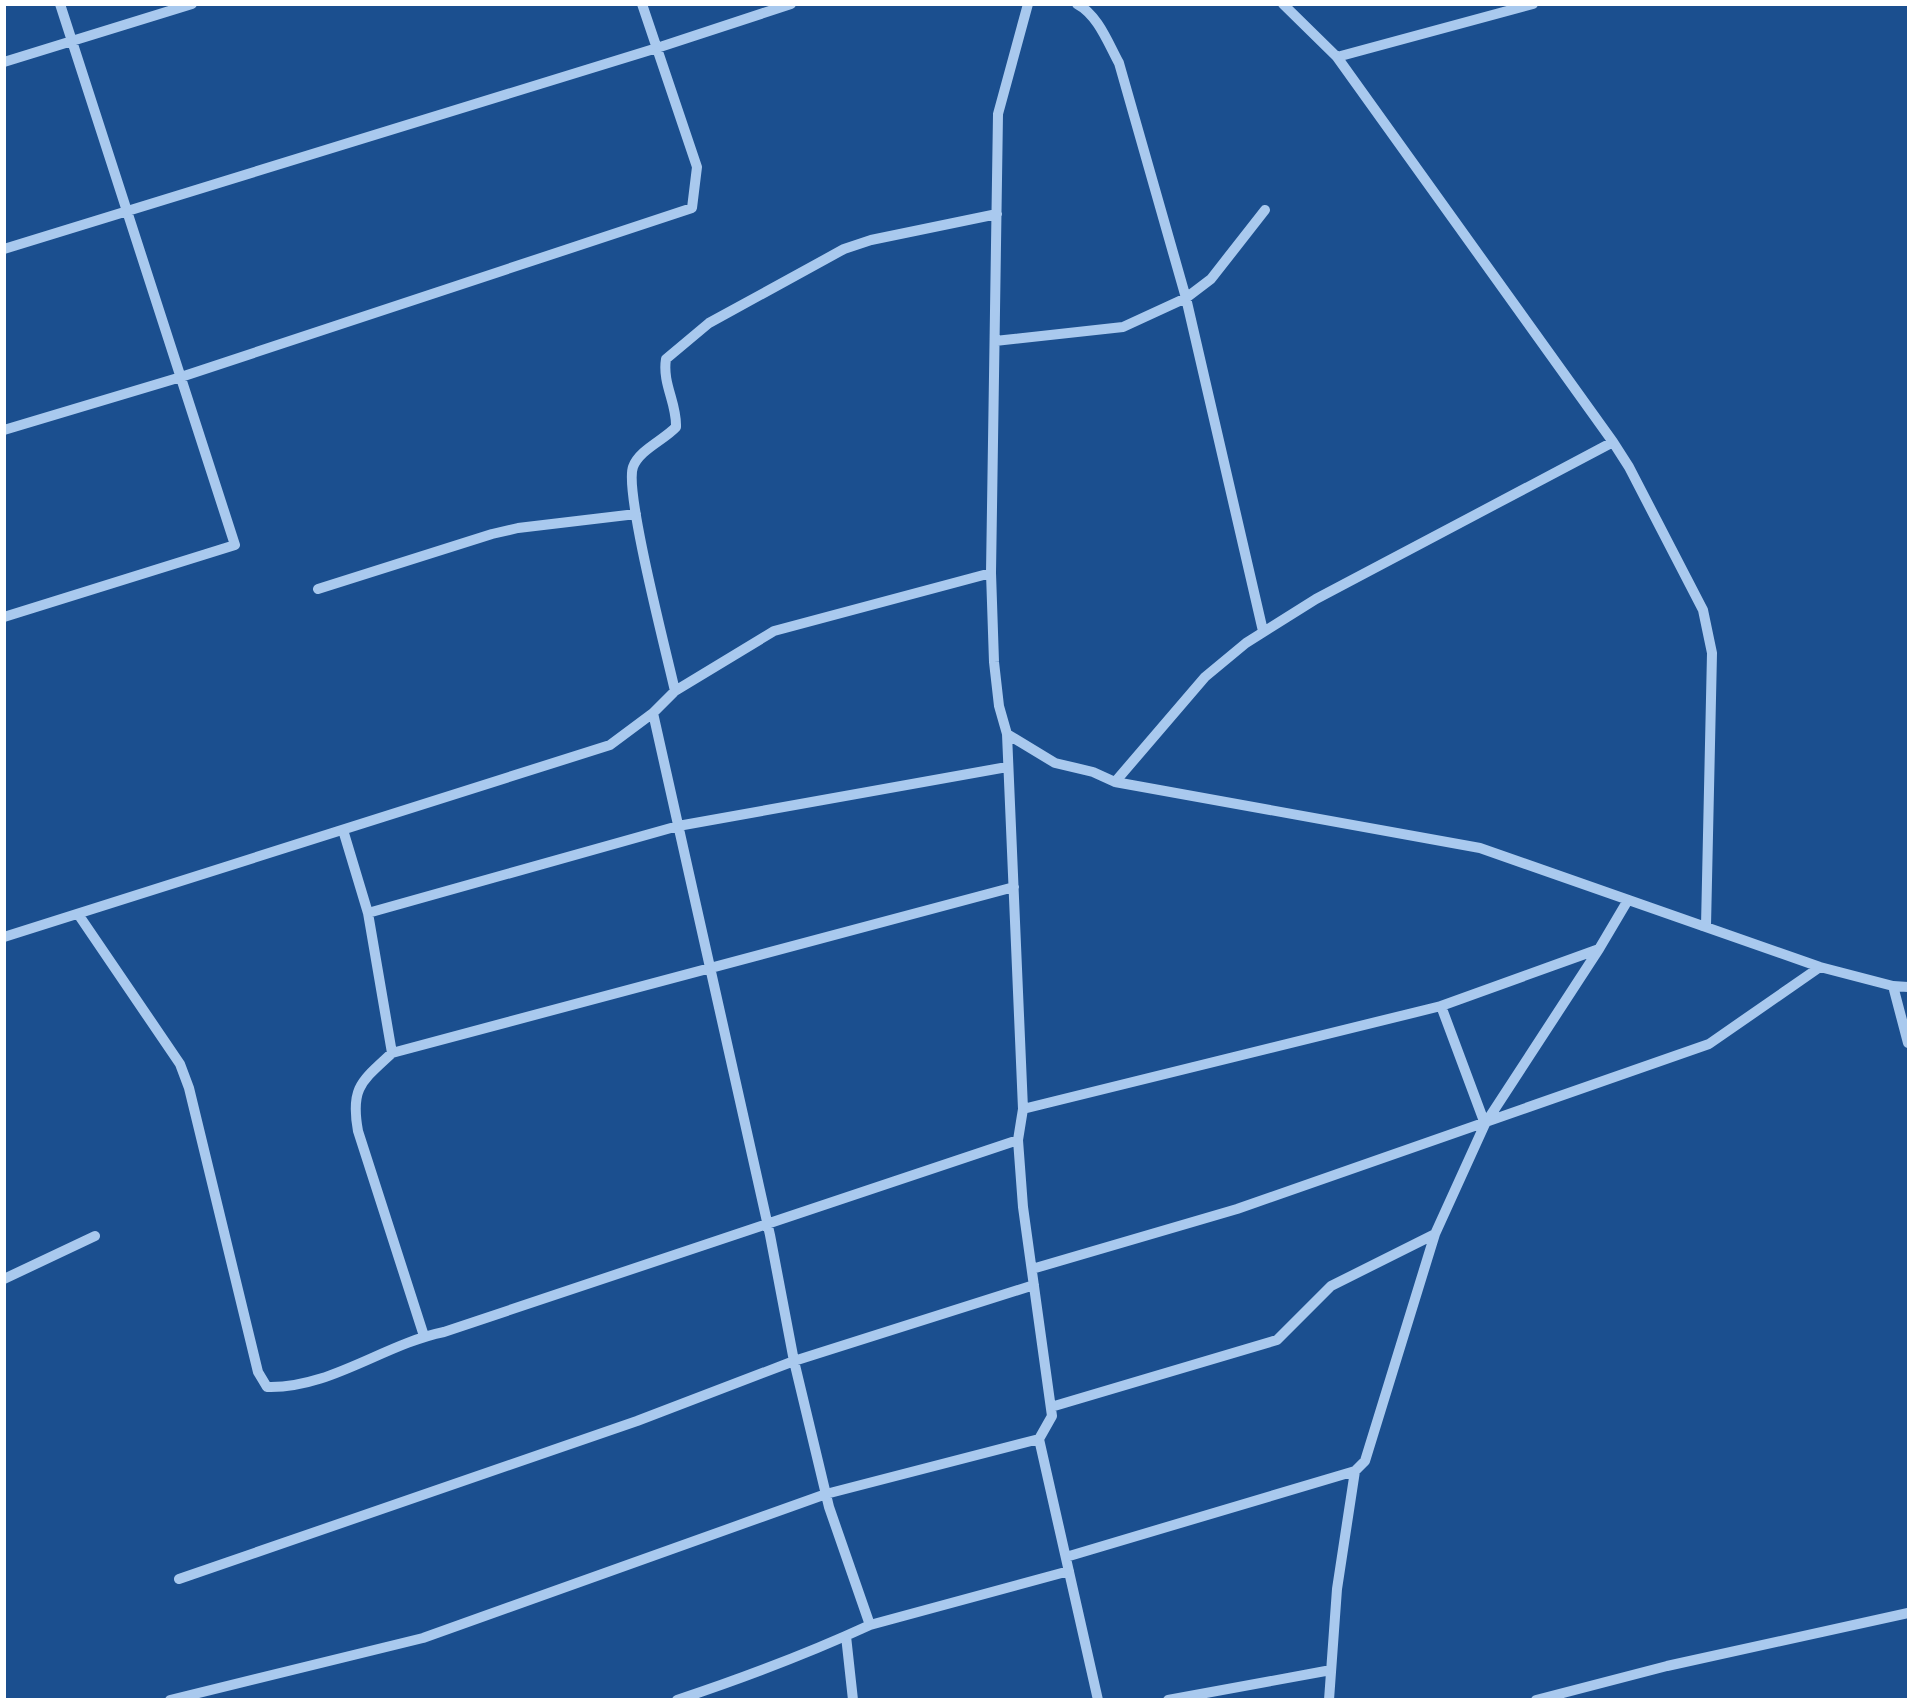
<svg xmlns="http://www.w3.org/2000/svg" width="1913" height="1704" font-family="Overpass,sans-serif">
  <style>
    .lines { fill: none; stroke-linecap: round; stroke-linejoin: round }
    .minor { stroke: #a9c9ee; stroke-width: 10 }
  </style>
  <rect width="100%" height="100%" fill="#1b4f8f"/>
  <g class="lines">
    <path class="minor" d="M1028 4 998 114 991 573 994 662 999 706 1007 734 1023 1109 1018 1140 1023 1207 1052 1416 1039 1439 1098 1700
      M1077 4C1098 15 1108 43 1119 63L1186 298 1263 631
      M1283 4 1337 57 1613 442 1629 467 1703 610 1712 653 1706 926H1702
      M1337 57 1533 4
      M4 62 192 4
      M4 249 657 48 791 4
      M995 341 1123 327 1186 298 1211 279 1265 210
      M4 430 181 377 692 208 697 167 642 4
      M318 589 492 534 518 528 636 514
      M4 617 235 545 60 4
      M675 691C667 655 624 491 633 467 639 450 664 440 676 427 677 403 662 384 666 359L709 323 844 249 871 240 997 214
      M653 713 770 1235 794 1361 829 1507 870 1625C807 1654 743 1678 677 1700
      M1007 734 1055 763 1093 772 1115 782 1480 848 1820 967 1893 986 1908 987
      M1115 782 1205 677 1246 643 1316 599 1613 442
      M343 830 368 913 392 1053
      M368 913 678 826 1007 767
      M78 914 180 1064 189 1088 258 1372 267 1387C330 1389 384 1344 444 1332L1018 1140
      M4 937 610 745 653 713 675 691 774 631 991 573
      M1893 986 1908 1043
      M1441 1006 1599 949
      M1023 1109 1441 1006 1485 1124
      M1032 1269 1237 1209 1709 1044 1820 967
      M4 1279 95 1236
      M424 1336 358 1131C350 1087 362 1081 392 1053L1014 887
      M1051 1407 1277 1340 1331 1286 1435 1234
      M1066 1557 1355 1471 1365 1461 1435 1234 1485 1124 1599 949 1628 900
      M179 1579 637 1421 794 1361 1034 1285
      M870 1625 1069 1571
      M846 1636 853 1700
      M170 1700 423 1638 826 1494 1039 1439
      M1168 1700 1331 1670
      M1329 1700 1337 1589 1355 1471
      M1536 1700 1667 1666 1908 1613"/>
  </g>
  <rect width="1913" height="1704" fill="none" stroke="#ffffff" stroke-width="12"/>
</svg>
